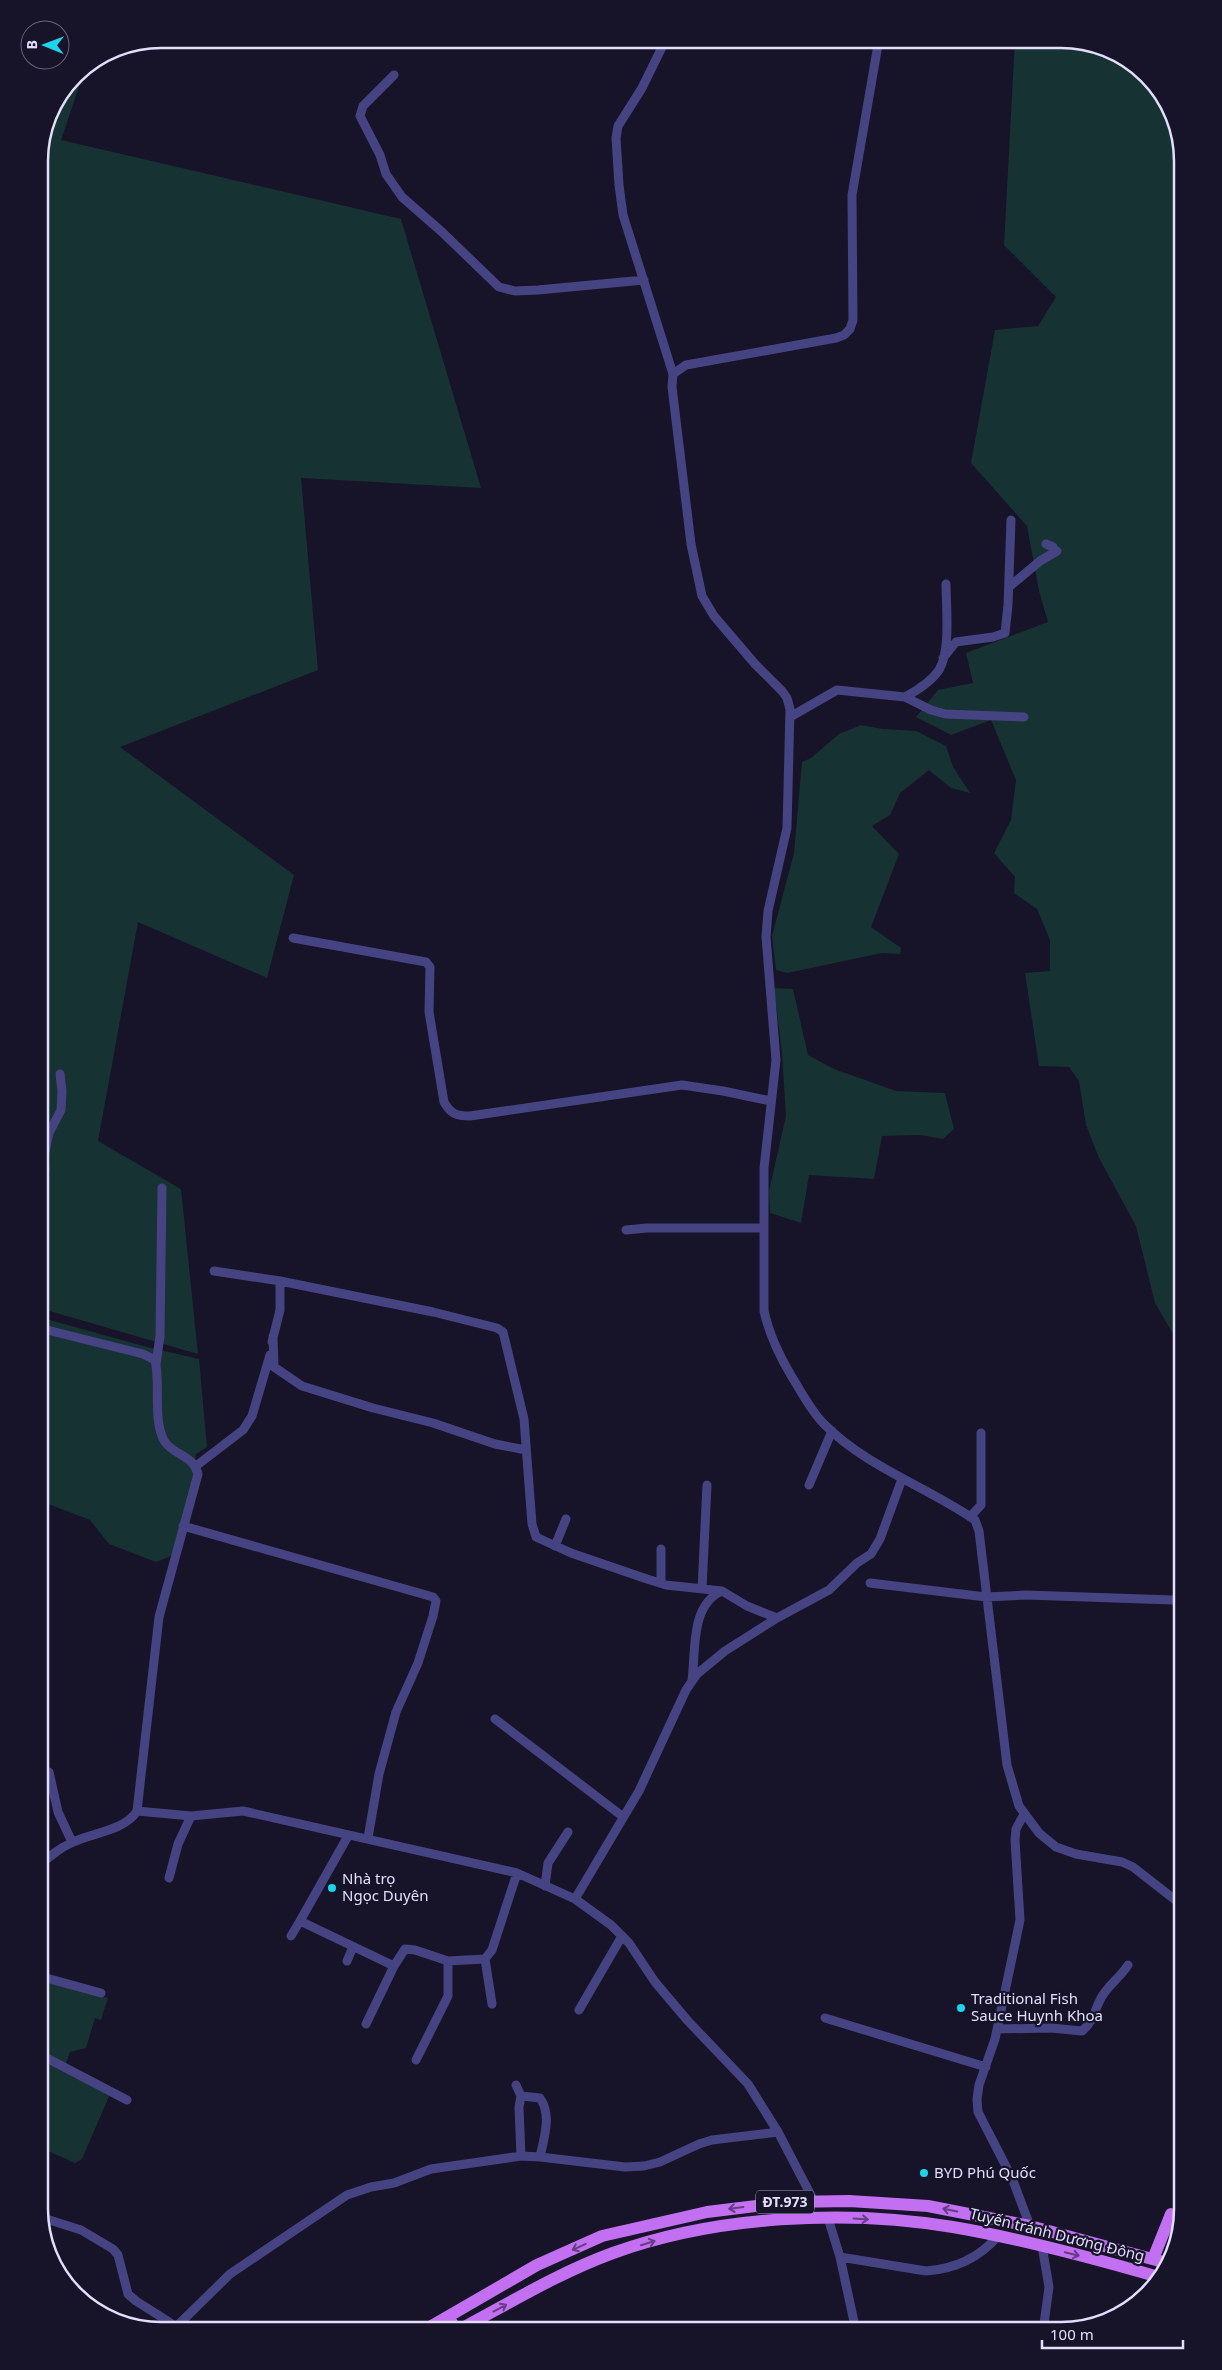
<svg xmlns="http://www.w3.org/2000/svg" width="1222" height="2370" font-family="'Noto Sans',sans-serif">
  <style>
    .green { fill: #173232 }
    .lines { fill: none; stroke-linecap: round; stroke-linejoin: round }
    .street { stroke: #464383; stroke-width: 9 }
    .primary { stroke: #c270f1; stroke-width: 12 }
    .oneway { stroke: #643d83 }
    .poi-dot { fill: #1dd4ea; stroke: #171329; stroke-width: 2 }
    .labels { text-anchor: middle; stroke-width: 4.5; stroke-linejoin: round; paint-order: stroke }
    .shield { fill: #171329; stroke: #a5a1bd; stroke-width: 1 }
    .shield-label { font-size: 14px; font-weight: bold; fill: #e2defc }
    .poi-label { font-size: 15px; fill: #e2defc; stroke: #171329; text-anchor: start }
    .street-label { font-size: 15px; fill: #e2defc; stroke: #171329 }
    .rim { fill: none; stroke: #e2defc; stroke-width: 2.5 }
  </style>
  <rect width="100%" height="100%" fill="#171329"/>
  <path class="green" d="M1015 39H1070L1136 64 1174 113 1183 160V1351L1155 1303 1136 1226 1099 1158 1086 1125 1079 1081 1069 1067 1039 1066 1025 973 1050 971V940L1037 909 1014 893 1015 877 994 853 1011 820 1016 780 991 720 951 735 916 717 938 690 973 683 966 653 1048 622 1039 591 1027 526 971 463 995 330 1038 326 1056 297 1004 245Z
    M86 66 61 140 401 219 481 488 301 478 318 670 120 747 294 875 267 978 138 922 98 1141 181 1189 198 1354 39 1308V153L48 113 75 74Z
    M861 725 883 729 916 731 946 746 953 767 970 793 951 788 929 770 900 793 890 815 872 826 899 854 871 927 901 948 900 954 882 953 787 973 776 970 772 936 794 853 802 762 811 758 839 734Z
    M774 988 793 989 808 1055 834 1069 896 1091 945 1093 954 1129 943 1139 920 1135 882 1136 874 1179 809 1175 801 1223 770 1213 769 1191 786 1116 782 1053Z
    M39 1317 147 1347 199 1359 207 1447 196 1454 194 1475 171 1556 156 1562 109 1544 90 1520 43 1502 39 1497Z
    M41 1980 108 1998 101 2020 95 2018 86 2048 70 2052 64 2069 110 2094 82 2159 75 2163 48 2151 42 2139 39 2107V1981Z"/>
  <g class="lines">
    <path class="street" d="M666 39 642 88 618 126 616 138 619 185 623 215 673 374
      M879 39 852 195 853 320 850 329 844 335 836 338 686 365 673 374 672 387 691 544 702 596 714 616 755 664 782 691 787 698 790 709 787 828 768 911 766 937 776 1060 764 1168V1311C769 1334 780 1357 792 1377 802 1393 811 1411 824 1424 865 1466 927 1487 975 1520L979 1531 1007 1765 1019 1806 1039 1833 1056 1847 1076 1854 1122 1862 1133 1867 1183 1906
      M394 75 363 106 360 116 380 155 386 174 402 197 442 232 499 287 515 291 538 290 644 280
      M1046 544 1053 547 1055 552
      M1009 587 1040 561 1057 551
      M943 658 956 642 993 637 1005 633 1008 605 1011 520
      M905 697C918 690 931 682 939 670 951 651 946 606 946 584
      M790 717 837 690 905 697 931 710 945 714 1024 717
      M293 938 426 962 430 967 429 1012 444 1102C451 1114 456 1116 470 1116L682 1085 723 1091 771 1101
      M41 1108 44 1156 49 1133 61 1110 62 1091 60 1074
      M1178 1156H1183
      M39 1201 45 1169 42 1152
      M626 1230 647 1228H762
      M214 1271 280 1281V1310L272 1342
      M280 1281 433 1312 497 1328 503 1332 524 1419 532 1524 536 1537 571 1553 644 1578 666 1585 722 1591 747 1606 777 1618
      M39 1328 143 1354 155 1360C161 1383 152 1422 165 1442 175 1456 193 1455 198 1474L159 1617 137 1811
      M273 1336 274 1367 302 1386 373 1408 433 1423 495 1444 526 1450
      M156 1364 160 1336 162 1188
      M196 1466 243 1430 252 1416 270 1355
      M809 1485 832 1431
      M970 1517 981 1505V1433
      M183 1526 433 1597 436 1601 433 1616 418 1663 396 1712 379 1774 368 1838
      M555 1546 566 1519
      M661 1583V1549
      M870 1583 986 1597 1026 1595 1173 1600
      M702 1589 707 1485
      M692 1680C696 1651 690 1605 722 1591
      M495 1719 622 1816
      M49 1772 58 1812 72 1842
      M1024 1814 1016 1829 1015 1840 1020 1920 995 2039 979 2085 977 2099 978 2112 1012 2178 1030 2226
      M348 1836 300 1921 394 1966
      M39 1866C49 1857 58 1849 71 1843 90 1833 125 1831 137 1811L191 1816 243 1811 517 1873 575 1899 611 1925 629 1943 655 1982 688 2021 748 2084 778 2132 814 2201
      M169 1878 178 1844 191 1816
      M545 1886 548 1863 568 1832
      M575 1899 639 1791 686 1690 697 1674 725 1651 777 1618 829 1590 857 1563 871 1554 880 1539 902 1479
      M291 1936 300 1921
      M485 1959 492 2004
      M347 1961 353 1947
      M39 1976 101 1993
      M579 2010 622 1936
      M825 2018 986 2067
      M366 2024 394 1966 405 1949 415 1950 448 1961 485 1959 492 1950 517 1873
      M997 2029 1051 2028 1082 2031C1093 2022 1094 2012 1100 2000 1106 1987 1120 1978 1128 1965
      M39 2054 127 2100
      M416 2060 448 1996V1961
      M516 2085 521 2096 519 2107 521 2156
      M521 2096 540 2098C552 2115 544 2138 540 2157
      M40 2217 81 2230 113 2249 118 2255 128 2294 136 2301 166 2320 173 2325H178L230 2274 347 2195 371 2187 394 2183 431 2169 521 2156 540 2157 625 2167 644 2166 660 2162 699 2144 712 2140 778 2132
      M828 2218 840 2257 856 2331
      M1042 2246 1049 2287 1043 2331
      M840 2257 926 2271C955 2269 979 2258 998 2236"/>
    <path class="primary" d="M1153 2259 1171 2214
      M448 2317 457 2331C508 2304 558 2273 613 2253 715 2216 845 2209 953 2227 1023 2239 1093 2258 1162 2278
      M423 2331 537 2265 602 2236 707 2212 788 2202 849 2201 928 2206 1030 2226 1167 2263"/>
  </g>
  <defs><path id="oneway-shaft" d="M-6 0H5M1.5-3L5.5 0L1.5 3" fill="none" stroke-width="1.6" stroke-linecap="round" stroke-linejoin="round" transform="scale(1.25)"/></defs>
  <g class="oneway">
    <use href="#oneway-shaft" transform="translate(736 2208) rotate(173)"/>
    <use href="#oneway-shaft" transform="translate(950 2210) rotate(-169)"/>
    <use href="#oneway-shaft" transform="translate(861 2219) rotate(4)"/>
    <use href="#oneway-shaft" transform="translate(648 2243) rotate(-17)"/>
    <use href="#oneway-shaft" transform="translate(579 2247) rotate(156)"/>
    <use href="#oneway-shaft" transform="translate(1072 2254) rotate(14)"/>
    <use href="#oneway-shaft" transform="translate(500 2308) rotate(-28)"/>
  </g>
  <g class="poi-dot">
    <circle cx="332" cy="1888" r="5"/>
    <circle cx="961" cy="2008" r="5"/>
    <circle cx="924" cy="2173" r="5"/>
  </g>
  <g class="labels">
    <rect class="shield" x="756" y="2190.5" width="58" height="23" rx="4"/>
    <g class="shield-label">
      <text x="785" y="2207">ĐT.973</text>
    </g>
    <g class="poi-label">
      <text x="342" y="1884">Nhà trọ<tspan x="342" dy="17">Ngọc Duyên</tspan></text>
      <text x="971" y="2004">Traditional Fish<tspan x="971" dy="17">Sauce Huynh Khoa</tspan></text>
      <text x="934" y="2178">BYD Phú Quốc</text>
    </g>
    <g class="street-label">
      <text transform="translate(1057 2235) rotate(14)" y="5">Tuyến tránh Dương Đông</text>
    </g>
  </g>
  <path d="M0 0H1222V2370H0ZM161 48H1061A113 113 0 0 1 1174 161V2209A113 113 0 0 1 1061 2322H161A113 113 0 0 1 48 2209V161A113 113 0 0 1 161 48Z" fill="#171329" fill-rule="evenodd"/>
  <path class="rim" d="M161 48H1061A113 113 0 0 1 1174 161V2209A113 113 0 0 1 1061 2322H161A113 113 0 0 1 48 2209V161A113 113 0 0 1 161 48Z"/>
  <g transform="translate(45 45) rotate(271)"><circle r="24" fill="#171329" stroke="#68647d"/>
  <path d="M0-4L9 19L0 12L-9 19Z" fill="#1dd4ea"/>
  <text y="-8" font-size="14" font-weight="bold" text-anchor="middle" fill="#e2defc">B</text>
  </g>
  <path d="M1042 2340v8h141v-8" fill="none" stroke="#e2defc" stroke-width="2.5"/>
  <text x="1050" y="2340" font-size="15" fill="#e2defc" stroke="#171329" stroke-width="4" paint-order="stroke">100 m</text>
</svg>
